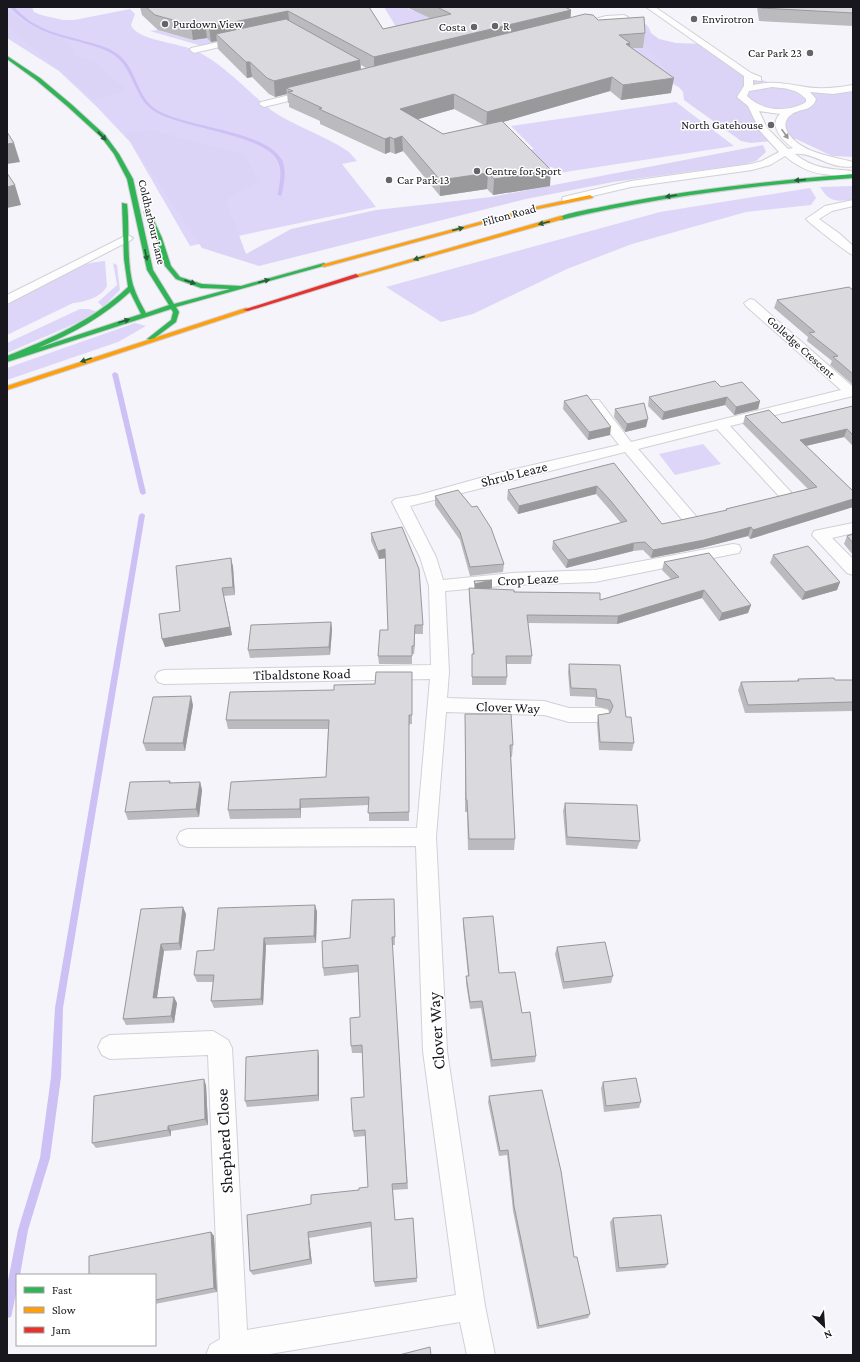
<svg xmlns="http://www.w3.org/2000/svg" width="860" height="1362" font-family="'Crimson Pro',serif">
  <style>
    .green { fill: #ddd6f8 }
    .forest { fill: #dbd4f7 }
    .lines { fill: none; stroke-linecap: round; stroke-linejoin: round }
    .stream { fill: #ccc0f5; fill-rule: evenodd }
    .street-casing { stroke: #d1d0d6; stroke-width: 2 }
    .fast-casing { stroke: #d1d0d6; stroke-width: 2 }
    .slow-casing { stroke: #d1d0d6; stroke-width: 2 }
    .jam-casing { stroke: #d1d0d6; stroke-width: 2 }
    .street { fill: #fefdfe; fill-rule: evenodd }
    .fast { fill: #30b455; fill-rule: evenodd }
    .slow { fill: #ff9f0a; fill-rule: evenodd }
    .jam { fill: #e5322d; fill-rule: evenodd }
    .wall { fill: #bbbbbf; fill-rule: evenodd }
    .shaded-wall { fill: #99989b }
    .building { fill: #dad9de; stroke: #99989b }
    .oneway { fill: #969699 }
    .oneway2 { fill: #235e36 }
    .poi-dot { fill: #65646a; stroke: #fff; stroke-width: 1.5 }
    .labels { text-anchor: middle; stroke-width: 3; stroke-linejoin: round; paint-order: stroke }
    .far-poi-label { font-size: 12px; fill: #18171d; stroke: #fff; text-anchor: start }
    .far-street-label { font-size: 12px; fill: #18171d; stroke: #fff }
    .street-label { font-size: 14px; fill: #18171d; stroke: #fff }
    .near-street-label { font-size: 17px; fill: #18171d; stroke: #fff }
  </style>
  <rect width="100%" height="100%" fill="#f5f4fa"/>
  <path class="green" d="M7 7H32L34 12 41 15 63 20H74L130 9 135 14 131 25C136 40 179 43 194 50 223 63 246 90 271 110 295 127 325 135 349 152L357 161 342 164 376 207 190 246 130 142 97 107 59 71 7 38Z
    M384 7H405L413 11H449L404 40Z
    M624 17C636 20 648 20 651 33H637L680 88 666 80 637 57 606 18Z
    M158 30 193 40 266 30 202 46 150 31Z
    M755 78 778 85 833 91 810 103 789 111 760 108 743 93 749 79Z
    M676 102 734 146 559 173 552 167 539 169 520 151 534 149 511 126Z
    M853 186V200C835 201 830 203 820 187Z
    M810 188 816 198 811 205 746 212 632 244 567 269 473 314 441 322 386 287 660 212Z
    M105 261 107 286C102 297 85 302 73 303L7 335V305C37 288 70 263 105 261Z
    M113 263 117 265 120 290 103 307 98 302 117 285Z
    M80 309H89L100 313 7 353V343Z
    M135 323 146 326 118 342 7 380V368Z
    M703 444 721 464 675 475 659 454Z"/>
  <path class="forest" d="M7 11 31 26 61 35 74 50 75 55 96 62 127 91 94 100 7 26Z
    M636 33H651L659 39 676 43 703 44 748 75 743 93 774 141 751 143 741 141 684 100 683 92Z
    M853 88V157L832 156 796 139 789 140 781 119C792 114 800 106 810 100 823 92 839 90 853 88Z
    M152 130 245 155 258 181 226 200 246 254 291 229 376 210 491 197 763 145 766 152 756 161 746 164 613 182 526 199 259 266 202 248 125 133Z"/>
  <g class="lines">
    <path class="stream" d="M10 7H14C37 32 61 34 92 43 102 46 112 49 120 56 137 70 137 98 157 110 187 128 265 130 282 160 287 170 284 186 281 196L278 195C279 184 283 172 278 162 267 134 181 129 154 111 133 98 134 66 111 53 102 48 90 45 80 42 53 35 30 29 10 7Z
      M115 372 118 374 146 493 143 495 140 493 112 374Z
      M142 513 145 515 63 1008 61 1077 50 1158 28 1230 20 1275H17V1289L12 1313 11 1317 7 1318V1286L18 1230 40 1158 51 1077 55 1008 139 515Z"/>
    <g class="street-casing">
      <path id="street" d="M646 7H655L751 73 761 77V81L753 80V85C770 81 783 83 800 86 817 90 836 88 853 85V91L833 94 810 92 816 99C812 112 799 108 791 115 785 119 784 125 787 131 799 153 831 156 853 162V166C833 171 814 152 795 154 814 169 830 169 853 171V177C824 174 809 176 785 156L770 165 752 170 631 187 567 202 563 201 562 199 563 197 631 181 751 164 762 161 779 152 760 131 748 106 737 97 744 86V76ZM772 87C785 88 797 89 806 99V102C788 113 762 111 747 96L749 91ZM759 111 780 114C768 126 783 141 793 148L788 149 767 128Z
        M624 15 628 17 627 19 606 20 577 27 573 25 606 16Z
        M242 37 246 39 245 41 194 53 190 50 191 48Z
        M310 90 315 93 313 95 264 107 259 104 261 102Z
        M853 200V206L832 211 819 219 840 234 853 246V255C850 255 809 223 806 219L825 206Z
        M127 235 133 238 131 240 7 304V295Z
        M750 299 754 300 853 387V396L730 426 788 489 791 492 788 495 783 497 778 495 717 429 638 449 695 515 698 519 695 523 690 524 685 523 625 452 410 506 436 557 443 580 512 573 595 570 733 544 739 545 741 549 739 553 733 554 595 582 512 585 445 591 449 672 447 698 544 701 569 708H601L608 710 610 715 608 720 601 722H569L544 715 446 712 436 837 447 1051 485 1306 495 1355H467L460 1322 264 1355H206L210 1345 220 1339 208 1055 110 1059 102 1055 98 1047 102 1039 110 1035 213 1031 228 1040 232 1048 247 1330 456 1295 423 1051 416 846 187 847 180 844 177 838 180 832 187 829 417 828 430 679 164 684 158 682 155 677 158 672 164 670 431 665 429 586 420 557 392 502 395 499 419 495 498 473 619 445 587 403 589 400H599L631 442 841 390 746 306 744 303Z
        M853 523V533L832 538 853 559V575L847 573 812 535 814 531Z"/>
    </g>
    <g class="fast-casing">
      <path id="fast" d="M7 56 40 78 71 104 105 135 119 154 133 179 153 270 174 304 230 289 201 288 176 279 165 266 156 238 144 212 145 211 150 212 162 238 171 266 180 277 202 284 241 286 324 263 327 265 176 307 179 312 176 322 152 340 147 339 171 320 173 312 171 309 7 362V356C52 338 92 321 128 287L124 259 122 203 127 204C130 230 126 259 133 285 136 295 141 304 146 313L169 305 147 270 127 179 114 154 101 137 67 106 36 80 7 59ZM130 292 141 314 38 348C72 334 103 317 130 292Z
        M853 174V178C754 185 657 197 561 220L558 218C568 212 599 208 611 205 691 189 772 181 853 174Z"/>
    </g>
    <g class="slow-casing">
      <path id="slow" d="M590 195 593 197 592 198 538 209 324 267 321 265 535 207Z
        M561 216 563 217V219L358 277 353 276Z
        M246 308 248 309V311L7 390V386Z"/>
    </g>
    <g class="jam-casing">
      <path id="jam" d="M356 274 359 276 358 277 248 311 243 310Z"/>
    </g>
    <use href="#street" class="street"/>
    <use href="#fast" class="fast"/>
    <use href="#slow" class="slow"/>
    <use href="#jam" class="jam"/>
  </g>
  <path class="wall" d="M140 7H369L383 29 430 18 406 7H565L571 10 570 18 598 20 645 33 643 48H632L671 93 621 100 610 91 503 122 550 186 493 195 487 189 440 196 403 151 395 154 390 152 385 154 320 124V121L289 107V103H288L287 94 275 97 269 94 252 77 247 78 218 49 217 41 211 42 207 38 193 40 158 30 142 15ZM361 65 366 68 361 69ZM454 109 484 125 443 134 418 119Z
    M757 7H853V26L759 21Z
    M853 290V385L830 365 832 361 807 341 808 337 774 308 777 300Z
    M721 387 760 401 758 409 734 415 725 405 662 420 648 406 649 397Z
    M564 401 610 435 588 440 563 409Z
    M853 406V446L844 437 806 446 852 490 853 487V507L750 539 748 536 701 548 651 558 643 550 633 551 566 568 552 549 553 541 621 523 609 509 596 494 518 514 507 499 508 490 614 463 662 524 725 511 726 509 808 489 743 424 745 416 782 423Z
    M615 409 646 427 625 432 614 417Z
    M435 496 504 564 503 572 470 576 460 540 435 505Z
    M402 527 423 625V634H415L414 654H412V664H379L378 656 388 630 386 558 379 559 371 541V533Z
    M853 534V555L844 544 847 536Z
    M773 555 840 582 837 590 802 600 770 563Z
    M231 558 233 567 235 595 224 596 232 635 165 647 180 611Z
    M664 562 751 605 748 613 719 621 702 598 617 624 528 623 532 656 531 664H506L507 677 506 685H472V654H473L469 596V588L474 589V581L492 580V588L489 589 600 600 671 579 662 570Z
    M331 622 332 630 330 655 250 658 248 650Z
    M569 664 620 665 626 717 634 743 632 751 599 750 597 724 598 715 610 713 608 709 595 706V697L570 696 568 672Z
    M412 672V724H410L409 726V821H369V805L301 808V818L230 819 228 810 326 777 328 729H228L226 720 334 690 375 684Z
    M798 679 835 680H853V711L745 713 738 690 741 682 797 681Z
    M193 705 185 751H146L143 743Z
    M465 714 513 745 512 757H511L515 839 514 850H468L467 812H465Z
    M170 781 171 783 200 782 202 790 199 817 128 820 125 812Z
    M565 803 640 841 637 849 566 845 563 811Z
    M394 899 395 945H392L408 1189 393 1190 395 1220 413 1218 417 1282 375 1287 374 1282 371 1227 309 1238 312 1264 253 1275 250 1271 311 1204 368 1187 365 1136 354 1137 353 1131 364 1097 362 1053H352L351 1046 360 1017 359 972 324 976 323 968 350 938Z
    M315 905 317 912 316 943 266 945 263 1005 214 1008 211 1001 213 982H197L194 975 214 950Z
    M141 909 186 914 181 950 164 951 157 997 177 1003 174 1023 126 1025 123 1019Z
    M463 918 499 973 522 1013 536 1056 535 1062 491 1067 481 1008 470 1009 466 983V976H468L463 925Z
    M557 947 613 976 611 983 563 989 555 954Z
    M319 1057V1101L247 1107 245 1101Z
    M603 1082 641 1102 639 1108 604 1112 601 1088Z
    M206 1085 208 1125 171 1131V1136L96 1148 92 1143Z
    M489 1096 574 1257 590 1314 588 1318 537 1329 513 1211 507 1155 499 1156 488 1102Z
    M613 1218 668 1264 665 1268 616 1272 610 1222Z
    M211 1232 214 1236 217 1292 155 1304V1275Z"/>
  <path class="shaded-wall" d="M571 10 570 24 374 72V57Z
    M288 11 290 26 216 34 217 41 211 42 209 27Z
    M205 23 207 38 193 40 191 25Z
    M630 43 629 57 626 44Z
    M360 60 361 75 286 88 287 94 275 97 274 81Z
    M246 62H250L252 77 247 78Z
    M612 77 610 91 486 127 487 112Z
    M674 78 671 93 621 100 623 85Z
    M454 94V109L401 124 400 109Z
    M402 136 403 151 395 154 394 139Z
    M390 137V152L385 154V139Z
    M14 143 20 162 7 164V144Z
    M551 170 550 186 493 195 494 179Z
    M488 173 487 189 440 196V180Z
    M15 185 21 205 7 208V187Z
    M727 397 725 405 662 420 664 412Z
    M760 401 758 409 734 415 736 407Z
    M648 419 646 427 625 432 627 424Z
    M611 427 610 435 588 440 589 432Z
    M847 429 844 437 797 448 800 440Z
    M597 486 596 494 518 514 519 506Z
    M853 499V507L750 539 753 530Z
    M751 527 748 536 701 548 651 558 653 550Z
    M634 543 633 551 566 568 568 560Z
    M385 549 386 558 379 559 378 551Z
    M231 558 233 567 235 595 233 587Z
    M492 580V588L475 593V584Z
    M840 582 837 590 802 600 805 592Z
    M222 588 232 635 165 647 162 639Z
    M704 590 702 598 617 624 618 616Z
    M751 605 748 613 719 621 722 613Z
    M331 622 332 630 330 655 329 647Z
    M415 625V634L414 654V646Z
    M191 696 193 705 185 751 183 743Z
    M200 782 202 790 199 817 196 809Z
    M300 799 301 808V818L300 809Z
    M315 905 317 912 316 943 314 936Z
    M183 907 186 914 181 950 179 943Z
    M264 938 266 945 263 1005 261 999Z
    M161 944 164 951 156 1004 153 998Z
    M174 997 177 1003 174 1023 171 1016Z
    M318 1050 319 1057V1101L318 1095Z
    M204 1079 206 1085 208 1125 205 1119Z
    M168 1126 171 1131V1136L168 1130Z
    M211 1232 214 1236 217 1292 214 1288Z
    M308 1232 309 1238 312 1264 310 1259Z"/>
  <path class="building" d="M146 7H369L383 29 451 14 437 7H565L571 10 374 57 288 11 209 27 205 23 191 25 155 15Z
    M761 7H853V13L761 8Z
    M585 14 593 15 598 20 644 17 645 33 619 35 630 43 626 44 674 78 623 85 612 77 487 112 454 94 400 109 443 134 502 121 551 170 494 179 488 173 440 180 402 136 394 139 390 137 385 139 319 109 322 108 288 92 293 91 286 88Z
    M286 19 360 60 274 81 267 78 250 62H246L216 34Z
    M7 132 14 143 7 144Z
    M7 173 15 185 7 187Z
    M849 287 853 290V374L833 357 838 356 809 333 815 332 777 300Z
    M715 381 721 387 742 382 760 401 736 407 727 397 664 412 649 397Z
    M587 395 611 427 589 432 564 401Z
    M644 403 648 419 627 424 615 409Z
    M853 406V435L847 429 800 440 853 491V499L753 530 751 527 704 540 653 550 645 542 634 543 568 560 553 541 627 521 610 500 597 486 519 506 508 490 614 463 662 524 727 510 726 509 817 487 745 416 769 410 782 423Z
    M458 490 472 507 477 506 491 528 504 564 470 567 460 532 435 496Z
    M402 527 419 569 423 625H415L414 646H412V656H378L380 630H388L385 549 378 551 371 533Z
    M853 534V543L847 536Z
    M808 546 840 582 805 592 773 555Z
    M709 553 751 605 722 613 704 590 618 616 527 615 532 656H506L507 677H472V654H474L469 588 514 590V592L600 593V600L679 577 664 562Z
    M231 558 233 587 222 588 230 627 162 639 159 614 180 611 176 566Z
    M492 580 475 584 474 581Z
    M331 622 329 647 248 650 251 625Z
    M569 664 620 665 626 717H631L634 743 600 742 598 715 610 713 613 706 610 700 597 698 596 689 571 688Z
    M376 672H412V715H409V812L368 813 369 797 300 799V809L228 810 231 782 326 777 329 720H226L230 692 334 690V685L375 684Z
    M834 678 835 680H853V702L748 705 741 682 799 681 798 679Z
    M191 696 183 743H143L153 697Z
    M465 714H511L513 745H510L515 839H469L467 800H466Z
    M170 781 169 783 200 782 196 809 125 812 130 782Z
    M565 803 637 805 640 841 567 837Z
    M394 899 395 937H392L407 1183 392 1184 395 1220 413 1218 417 1278 374 1282 371 1222 308 1232 310 1259 250 1271 247 1215 311 1204V1195L359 1190V1188L368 1187 365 1130 353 1131 351 1098 364 1097 362 1045 351 1046 350 1018 360 1017 358 965 323 968 322 941 350 938 352 900Z
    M315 905 314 936 264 938 261 999 211 1001 214 975H194L197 951 214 950 218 908Z
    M183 907 179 943 161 944 153 998 174 997 171 1016 123 1019 141 909Z
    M493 916 499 973 515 972 522 1013 530 1012 536 1056 492 1060 482 1001 470 1002 466 976H469L463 918Z
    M605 942 613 976 564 982 557 947Z
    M318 1050V1095L245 1101 246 1057Z
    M636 1078 641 1102 606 1106 603 1082Z
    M204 1079 205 1119 168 1126V1130L92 1143 94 1096Z
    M542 1090 561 1171 574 1257H577L590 1314 539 1326 514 1206 508 1150 500 1151 489 1096Z
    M661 1215 668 1264 619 1268 613 1218Z
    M211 1232 214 1288 155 1300V1275H89V1256Z
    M430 1347 431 1355H399Z"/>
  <defs><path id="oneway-solid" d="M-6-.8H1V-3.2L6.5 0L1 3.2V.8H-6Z"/></defs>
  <use class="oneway" href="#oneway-solid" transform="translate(785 134) rotate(55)"/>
  <g class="oneway2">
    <use href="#oneway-solid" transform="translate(102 136) rotate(47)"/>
    <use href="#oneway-solid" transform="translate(800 180) rotate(175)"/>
    <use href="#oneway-solid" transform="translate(671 196) rotate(171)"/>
    <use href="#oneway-solid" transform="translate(544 223) rotate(166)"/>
    <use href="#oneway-solid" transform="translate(458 229) rotate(-15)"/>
    <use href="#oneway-solid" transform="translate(146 255) rotate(78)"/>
    <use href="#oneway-solid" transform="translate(419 258) rotate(163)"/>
    <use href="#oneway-solid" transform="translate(264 281) rotate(-15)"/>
    <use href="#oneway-solid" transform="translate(190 282) rotate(19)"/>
    <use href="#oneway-solid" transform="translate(124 321) rotate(-18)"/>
    <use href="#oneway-solid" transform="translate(86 360) rotate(161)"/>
  </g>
  <g class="poi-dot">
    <circle cx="694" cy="19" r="4"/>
    <circle cx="165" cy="24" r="4"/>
    <circle cx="495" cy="26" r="4"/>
    <circle cx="474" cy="27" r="4"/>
    <circle cx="810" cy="53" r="4"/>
    <circle cx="771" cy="125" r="4"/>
    <circle cx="477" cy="171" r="4"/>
    <circle cx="389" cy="180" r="4"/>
  </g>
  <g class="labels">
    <g class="far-poi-label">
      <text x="702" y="23">Envirotron</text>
      <text x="173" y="28">Purdown View</text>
      <text x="503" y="30">R</text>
      <text x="466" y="31" text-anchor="end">Costa</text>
      <text x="802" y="57" text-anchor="end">Car Park 23</text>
      <text x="763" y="129" text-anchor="end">North Gatehouse</text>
      <text x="485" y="175">Centre for Sport</text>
      <text x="397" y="184">Car Park 13</text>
    </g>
    <g class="far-street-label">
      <text transform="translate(509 215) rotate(-15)" y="4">Filton Road</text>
      <text transform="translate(152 222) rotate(77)" y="4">Coldharbour Lane</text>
      <text transform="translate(801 347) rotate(42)" y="4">Golledge Crescent</text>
    </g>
    <g class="street-label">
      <text transform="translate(514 474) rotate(-14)" y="5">Shrub Leaze</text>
      <text transform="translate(528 579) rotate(-3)" y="5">Crop Leaze</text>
      <text transform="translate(302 674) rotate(-1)" y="5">Tibaldstone Road</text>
      <text transform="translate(508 707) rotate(2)" y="5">Clover Way</text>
    </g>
    <g class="near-street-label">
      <text transform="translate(436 1031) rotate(-94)" y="6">Clover Way</text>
      <text transform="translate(224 1141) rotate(-93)" y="6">Shepherd Close</text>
    </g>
  </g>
  <rect width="860" height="1362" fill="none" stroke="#18171d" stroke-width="16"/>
  <rect x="16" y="1274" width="140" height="72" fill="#ffffff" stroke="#a3a2a5"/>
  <rect x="24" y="1287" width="20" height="6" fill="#30b455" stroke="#a3a2a5"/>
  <text x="52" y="1294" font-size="12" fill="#18171d">Fast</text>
  <rect x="24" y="1307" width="20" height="6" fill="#ff9f0a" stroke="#a3a2a5"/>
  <text x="52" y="1314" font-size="12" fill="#18171d">Slow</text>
  <rect x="24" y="1327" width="20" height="6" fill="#e5322d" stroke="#a3a2a5"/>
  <text x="52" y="1334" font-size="12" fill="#18171d">Jam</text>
  <g transform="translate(824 1326) rotate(155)" stroke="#ffffff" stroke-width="3" paint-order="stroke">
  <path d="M0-3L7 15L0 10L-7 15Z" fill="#18171d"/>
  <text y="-6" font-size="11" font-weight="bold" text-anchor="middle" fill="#18171d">N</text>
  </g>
</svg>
